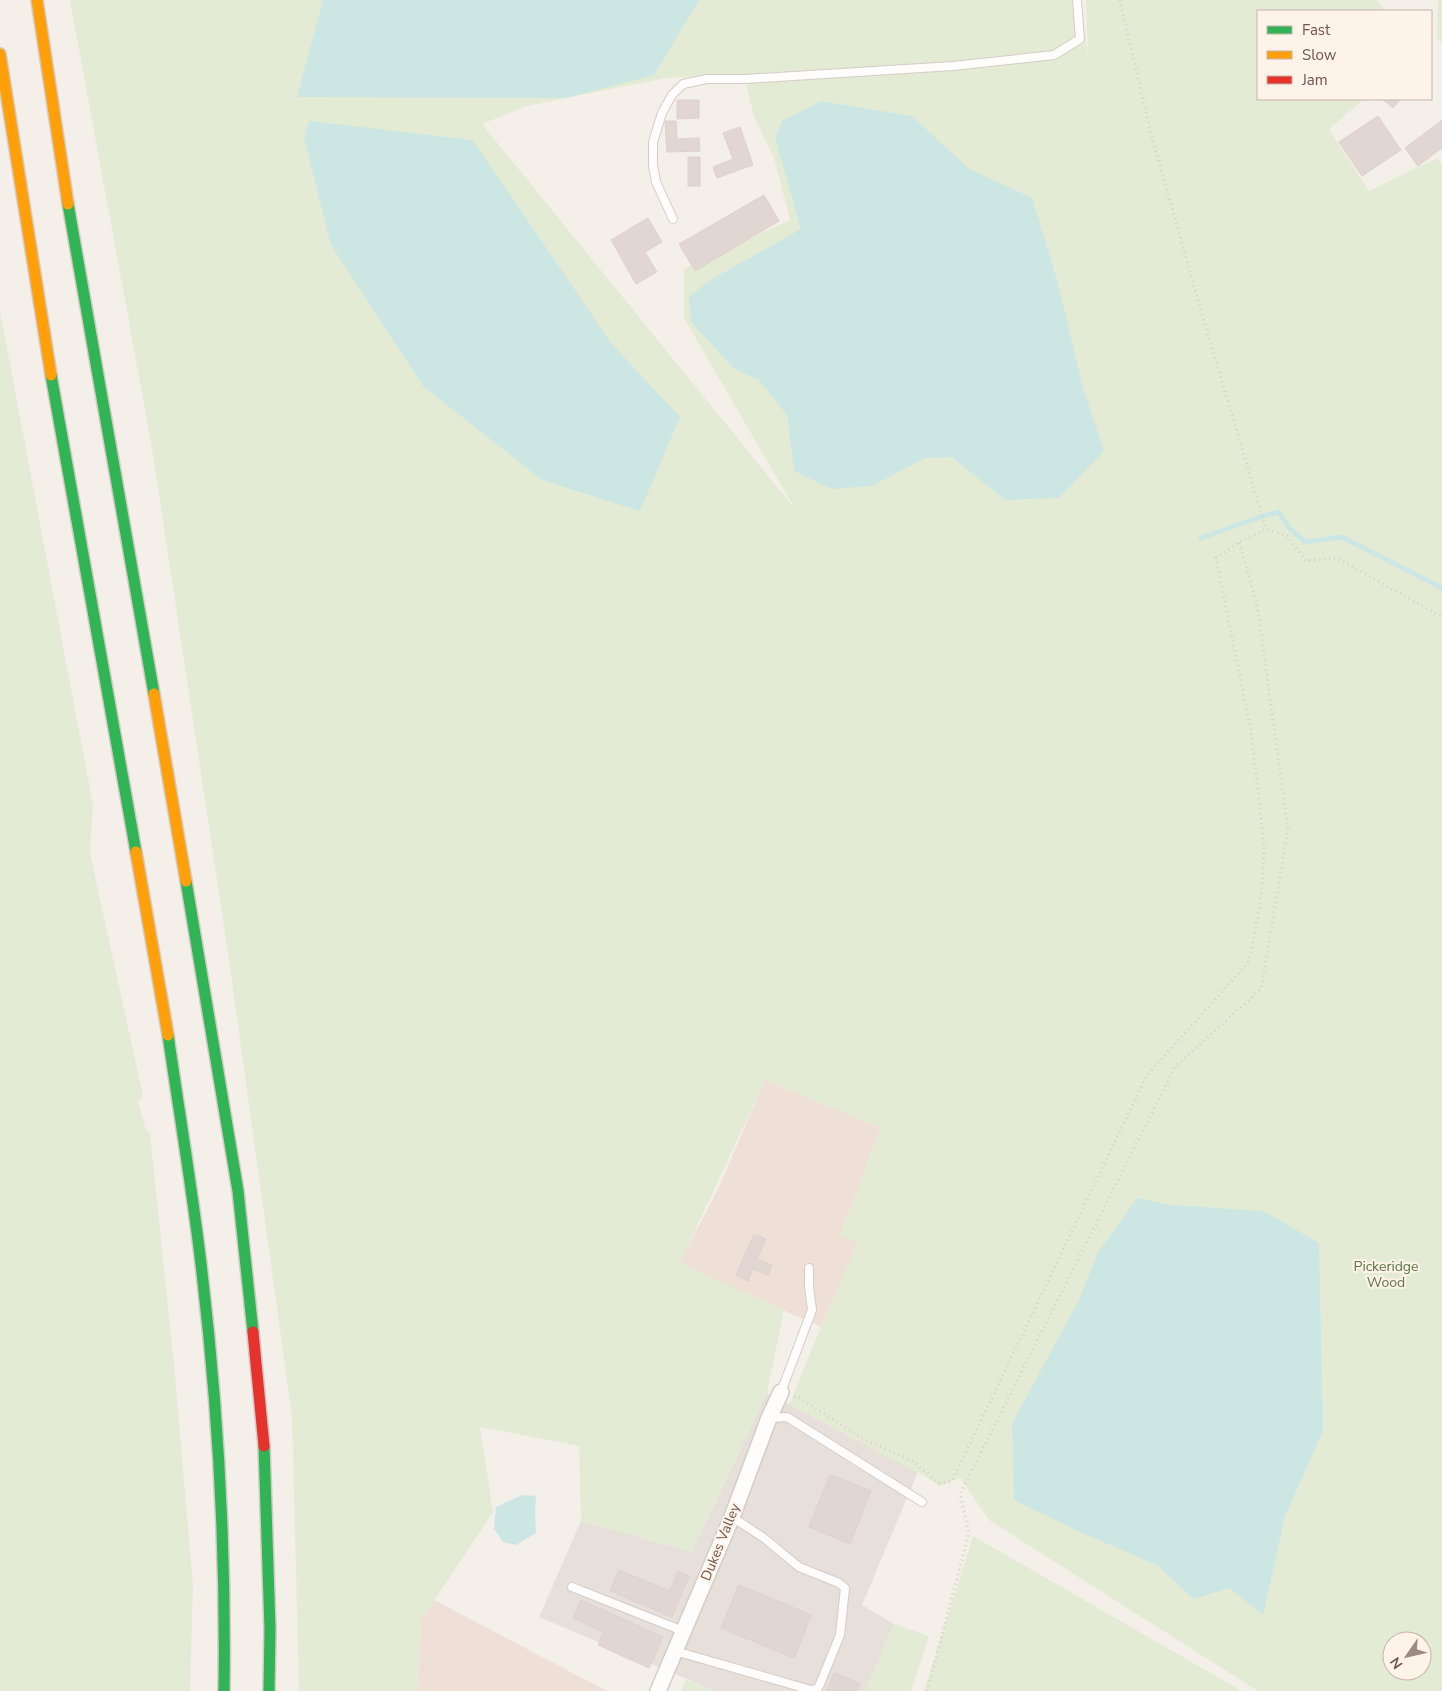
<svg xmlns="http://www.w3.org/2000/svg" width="1442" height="1691" font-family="'Nunito Sans',sans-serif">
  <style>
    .residential { fill: #eee0d7 }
    .industrial { fill: #e7dfda }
    .green { fill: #e4ebd4; fill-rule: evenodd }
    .water { fill: #cce6e4 }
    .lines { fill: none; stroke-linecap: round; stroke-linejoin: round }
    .stream { stroke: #cce6e4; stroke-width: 5 }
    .building { fill: #e1d6d1; stroke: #ddd1cc }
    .lane-casing { stroke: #d4ccc7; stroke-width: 10 }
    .street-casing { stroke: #d4ccc7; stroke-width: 18 }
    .fast-casing { stroke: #d4cac5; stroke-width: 14 }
    .slow-casing { stroke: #d4cac5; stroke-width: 14 }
    .jam-casing { stroke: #d4cac5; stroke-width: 14 }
    .path { stroke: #d6ceca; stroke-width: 3; stroke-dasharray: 1 4; stroke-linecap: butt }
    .lane { stroke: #fefdfc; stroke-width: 8 }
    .street { stroke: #fefdfc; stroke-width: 15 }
    .fast { stroke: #30b455; stroke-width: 11 }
    .slow { stroke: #ff9f0a; stroke-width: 11 }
    .jam { stroke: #e5322d; stroke-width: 11 }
    .labels { text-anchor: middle; stroke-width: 4; stroke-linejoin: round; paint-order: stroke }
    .park-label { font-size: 14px; fill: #5a7644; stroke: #fef3e9 }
    .street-label { font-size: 14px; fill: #71544b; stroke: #fef3e9 }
  </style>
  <rect width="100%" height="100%" fill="#f5efe9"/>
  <path class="residential" d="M765 1080 881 1128 840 1235 858 1243 821 1327 679 1264 719 1187Z
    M434 1600 607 1691H418L421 1620Z"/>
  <path class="industrial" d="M767 1393 918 1472 862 1605 894 1624 865 1691H715L539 1617 581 1521 692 1552Z"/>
  <path class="green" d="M70 0H1080L1088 55 1086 0H1377L1385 11H1258V99H1364L1329 129 1369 191 1437 158 1442 164V1691H1258L989 1520 960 1478 940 1486 918 1472 789 1405 821 1327 858 1243 840 1235 881 1128 765 1080 680 1263 784 1310 767 1393 692 1552 581 1521 579 1446 480 1427 493 1512 421 1620 418 1691H299L292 1417 229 960 152 448ZM1025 66 745 79 754 117 774 158 790 220 684 269V318L795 509 482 124 527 106 665 78ZM1392 1641H1422V1671H1392Z
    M1438 0H1442V43L1437 37Z
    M0 311 93 805 90 853 143 1096 138 1102 145 1127 150 1134 174 1364 193 1585 190 1691H0Z
    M973 1536 1242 1691H924Z
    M894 1624 929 1636 911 1691H865Z
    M686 1680 715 1691H681Z"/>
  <path class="water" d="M323 0H699L654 75 566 98 297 97Z
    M821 101 912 116 968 168 1032 198 1057 280 1083 388 1104 451 1059 498 1005 500 952 457 925 458 872 486 831 489 794 471 787 415 759 380 733 368 691 322 689 296 714 278 801 229 775 137 783 120Z
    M309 121 473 140 611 343 680 417 640 511 542 480 423 386 331 245 304 138Z
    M1137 1198 1171 1205 1264 1211 1319 1243 1323 1431 1285 1516 1263 1615 1229 1588 1194 1599 1157 1565 1071 1528 1014 1500 1012 1423 1079 1300 1097 1254Z
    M522 1495 536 1496 535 1510 536 1533 516 1545 503 1542 494 1529 496 1507Z"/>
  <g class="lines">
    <path class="stream" d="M1201 538 1263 516 1279 512 1289 528 1305 542 1342 537 1442 588"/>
  </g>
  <path class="building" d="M1382 99H1401L1393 108Z
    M677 100H699V118L677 119Z
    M1378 116 1401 150 1362 176 1339 142Z
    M1442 120V148L1418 166 1405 148Z
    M665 121H676L677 139 699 138 700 151 667 152Z
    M740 127 753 165 717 178 713 167 733 159 723 133Z
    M688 157H700V186H688Z
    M764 195 779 221 695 271 679 244Z
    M648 218 662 242 645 252 657 272 636 284 611 240Z
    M754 1234 766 1239 757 1259 772 1265 768 1275 753 1269 748 1281 736 1275Z
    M830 1475 871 1491 850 1544 809 1527Z
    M619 1570 670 1591 678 1571 689 1576 672 1617 610 1591Z
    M739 1585 811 1615 794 1658 721 1628Z
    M581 1600 663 1637 649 1668 598 1645 604 1632 573 1618Z
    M834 1673 860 1684 857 1691H827Z"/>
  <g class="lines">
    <g class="lane-casing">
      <path id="lane" d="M673 219 656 182 653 165V142L662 113 672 95 683 84 707 79H745L953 66 1054 55 1080 39 1077 0
        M781 1392 812 1310 809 1286V1268
        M769 1418 787 1417 922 1502
        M572 1587 683 1631
        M675 1651 811 1690 817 1689 820 1684 840 1635 845 1588 839 1583 799 1567 764 1538 732 1517"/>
    </g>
    <g class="street-casing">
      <path id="street" d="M658 1691 732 1517 769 1418 781 1392"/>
    </g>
    <g class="fast-casing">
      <path id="fast" d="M68 204 154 694
        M51 375 136 852
        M186 881 238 1191 253 1332
        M168 1035C179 1111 192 1188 201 1264 218 1405 226 1549 224 1691
        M264 1446 270 1629 269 1691"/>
    </g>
    <g class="slow-casing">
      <path id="slow" d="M37 0 68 204
        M0 54 51 375
        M154 694 186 881
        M136 852 168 1035"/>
    </g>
    <g class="jam-casing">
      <path id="jam" d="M253 1332 264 1446"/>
    </g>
    <path class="path" d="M1120 0 1150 130 1199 304 1266 529
      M794 1396 800 1398 865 1440 914 1462 939 1483 952 1481 1147 1075 1248 963 1257 922 1262 889 1264 845 1251 730 1216 558 1239 542 1266 529 1287 536 1306 561 1337 558 1442 617
      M927 1691 969 1533 960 1494 1175 1067 1261 989 1288 829 1257 604 1239 542"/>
    <use href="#lane" class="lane"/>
    <use href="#street" class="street"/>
    <use href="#fast" class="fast"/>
    <use href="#slow" class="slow"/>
    <use href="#jam" class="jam"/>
  </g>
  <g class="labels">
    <g class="park-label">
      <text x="1386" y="1271">Pickeridge<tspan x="1386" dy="16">Wood</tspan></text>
    </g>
    <g class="street-label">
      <text transform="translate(720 1542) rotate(-68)" y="5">Dukes Valley</text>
    </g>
  </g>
  <rect x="1257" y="10" width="175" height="90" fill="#fef3e9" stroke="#c6b3aa"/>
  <rect x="1267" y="26" width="25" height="8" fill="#30b455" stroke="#c6b3aa"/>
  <text x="1302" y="35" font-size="15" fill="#71544b">Fast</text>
  <rect x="1267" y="51" width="25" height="8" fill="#ff9f0a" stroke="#c6b3aa"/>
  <text x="1302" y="60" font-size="15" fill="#71544b">Slow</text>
  <rect x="1267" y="76" width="25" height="8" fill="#e5322d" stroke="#c6b3aa"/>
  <text x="1302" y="85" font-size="15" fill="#71544b">Jam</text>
  <g transform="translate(1407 1656) rotate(236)"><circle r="24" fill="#fef3e9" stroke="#c6b3aa"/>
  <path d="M0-4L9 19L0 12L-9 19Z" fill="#9f8a82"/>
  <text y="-8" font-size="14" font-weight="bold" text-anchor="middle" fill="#71544b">N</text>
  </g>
</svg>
